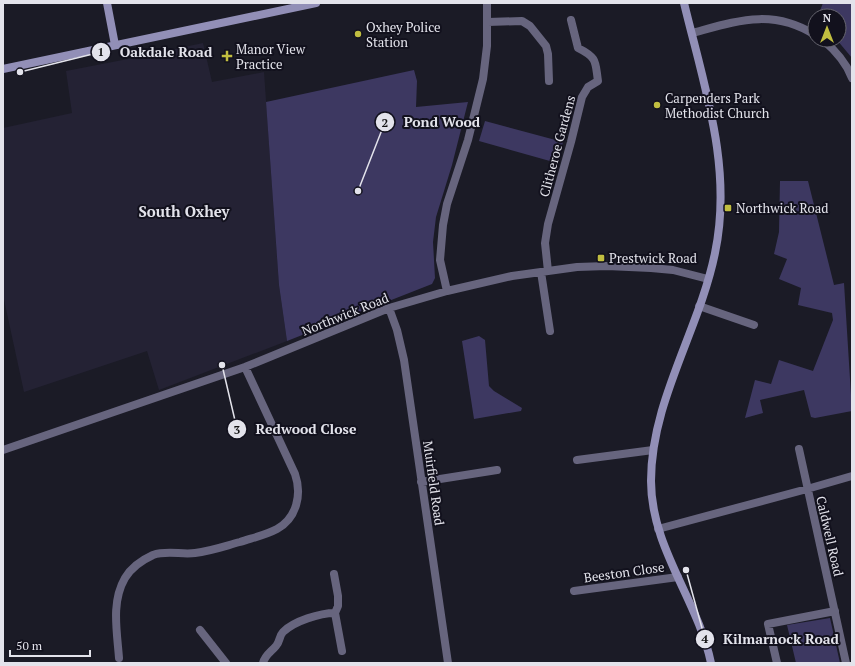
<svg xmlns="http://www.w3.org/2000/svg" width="855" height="666" font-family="'PT Serif',serif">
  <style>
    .built { fill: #242234 }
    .green { fill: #3d3861 }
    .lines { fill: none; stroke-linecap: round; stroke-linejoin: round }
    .street { stroke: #67657e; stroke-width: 8 }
    .secondary { stroke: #928fb7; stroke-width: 8 }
    .poi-dot { fill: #c1be40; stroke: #12111d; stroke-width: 1.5 }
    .labels { text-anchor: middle; stroke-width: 4; stroke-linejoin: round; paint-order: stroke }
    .poi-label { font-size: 13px; fill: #e3e3eb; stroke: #12111d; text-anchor: start }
    .street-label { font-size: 13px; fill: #e3e3eb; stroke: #12111d }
    .quarter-label { font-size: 15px; font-weight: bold; fill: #e3e3eb; stroke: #12111d }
    .leader { fill: none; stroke: #e3e3eb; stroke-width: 1.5 }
    .callout-dot { fill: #e3e3eb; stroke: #12111d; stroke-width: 1.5 }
    .mark-label { font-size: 12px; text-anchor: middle; font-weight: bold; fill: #111 }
    .callout-label { font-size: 14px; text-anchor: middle; font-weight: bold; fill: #e3e3eb; stroke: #12111d; stroke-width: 4; stroke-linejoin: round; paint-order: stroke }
  </style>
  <rect width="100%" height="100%" fill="#1b1b26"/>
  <path class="built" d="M203 43 212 82 264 72 279 285 287 341 159 390 147 351 24 392 3 295V128L72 113 66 71 133 58Z"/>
  <path class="green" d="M823 3H852V58L837 40H839V16H818Z
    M414 70 417 81 416 107 468 102 452 165 436 217 433 242 435 278 432 284 287 341 279 285 266 102Z
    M485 121 563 142 557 163 479 141Z
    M780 181H808L834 285 844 283 852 411 815 418 811 417 804 390 760 400 763 413 745 418 755 380 771 384 779 360 813 371 833 320 832 313 798 305 801 288 779 279 787 259 774 254 779 232Z
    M479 336 485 340 489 386 494 391 522 408 521 411 474 419 462 341Z
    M830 618 840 663H796L787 625Z"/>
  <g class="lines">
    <path class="street" d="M488 22 522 21 530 26 546 46 548 54 549 81
      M692 33C737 21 772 8 815 35
      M823 40C836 51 846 62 852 78
      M548 271 545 243 548 224 571 142 582 97 588 87 598 81C595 62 598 58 578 48L571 20
      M541 272 550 331
      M447 291 440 260 443 225 447 204 468 140 483 79 487 46V3
      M699 306 754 325
      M389 308 397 330 404 360 448 663
      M799 449 846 663
      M3 450 245 367 389 308 447 291 512 276 577 267 607 266 651 268 673 270 708 279
      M577 460 653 450
      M421 482 497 470
      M658 529 807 489 852 476
      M334 574 338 596V606L335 613 342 651
      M574 591 678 577
      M200 630 226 663
      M119 658C117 631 111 602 125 578 131 568 142 560 153 555 167 550 182 555 195 553 211 551 225 546 240 542 252 538 266 535 277 529 297 518 302 494 295 474L245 367
      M263 663C265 655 271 652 276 646 280 642 279 636 283 632 294 621 320 613 335 613
      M777 663 768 624 835 611"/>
    <path class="secondary" d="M107 3 115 45
      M684 3C704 86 733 168 715 253 699 331 651 401 651 481 651 548 698 600 711 663
      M3 69 316 3"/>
  </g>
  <g class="poi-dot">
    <circle cx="358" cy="34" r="4"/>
    <path d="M225 50h4v4h4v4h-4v4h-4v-4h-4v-4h4z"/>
    <circle cx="657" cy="105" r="4"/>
    <rect x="724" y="204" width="8" height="8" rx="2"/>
    <rect x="597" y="254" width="8" height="8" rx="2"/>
  </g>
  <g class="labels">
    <g class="poi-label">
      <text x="366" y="32">Oxhey Police<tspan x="366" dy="15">Station</tspan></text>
      <text x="236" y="54">Manor View<tspan x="236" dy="15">Practice</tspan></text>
      <text x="665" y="103">Carpenders Park<tspan x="665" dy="15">Methodist Church</tspan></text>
      <text x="736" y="213">Northwick Road</text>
      <text x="609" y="263">Prestwick Road</text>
    </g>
    <g class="street-label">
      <text transform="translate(557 146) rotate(-75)" y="5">Clitheroe Gardens</text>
      <text transform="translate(345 314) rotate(-22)" y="5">Northwick Road</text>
      <text transform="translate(434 483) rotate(82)" y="5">Muirfield Road</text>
      <text transform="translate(830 536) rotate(77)" y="5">Caldwell Road</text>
      <text transform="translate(624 572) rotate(-8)" y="5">Beeston Close</text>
    </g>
    <g class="quarter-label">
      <text x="184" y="217">South Oxhey</text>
    </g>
  </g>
  <path class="leader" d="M20 72L101 52M358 191L385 122M222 365L237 429M686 570L705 639"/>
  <g class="callout-dot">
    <circle cx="20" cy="72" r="4"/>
    <circle cx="358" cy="191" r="4"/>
    <circle cx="222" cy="365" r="4"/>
    <circle cx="686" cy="570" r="4"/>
    <circle cx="101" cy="52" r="10"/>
    <circle cx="385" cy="122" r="10"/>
    <circle cx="237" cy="429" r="10"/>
    <circle cx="705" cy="639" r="10"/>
  </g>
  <g class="mark-label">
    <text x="101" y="56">1</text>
    <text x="385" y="127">2</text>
    <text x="237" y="434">3</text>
    <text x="705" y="643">4</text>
  </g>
  <g class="callout-label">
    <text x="166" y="57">Oakdale Road</text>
    <text x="442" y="127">Pond Wood</text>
    <text x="306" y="434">Redwood Close</text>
    <text x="781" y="644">Kilmarnock Road</text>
  </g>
  <rect width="855" height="666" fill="none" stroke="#e3e3eb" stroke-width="8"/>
  <g transform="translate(827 28)"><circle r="19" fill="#12111d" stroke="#66656f"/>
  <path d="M0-3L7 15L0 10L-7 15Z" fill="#c1be40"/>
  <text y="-6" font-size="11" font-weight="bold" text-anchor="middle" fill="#e3e3eb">N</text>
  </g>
  <path d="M10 650v6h80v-6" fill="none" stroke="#e3e3eb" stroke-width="2"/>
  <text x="16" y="650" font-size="12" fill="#e3e3eb" stroke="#12111d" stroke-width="3" paint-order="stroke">50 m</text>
</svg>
